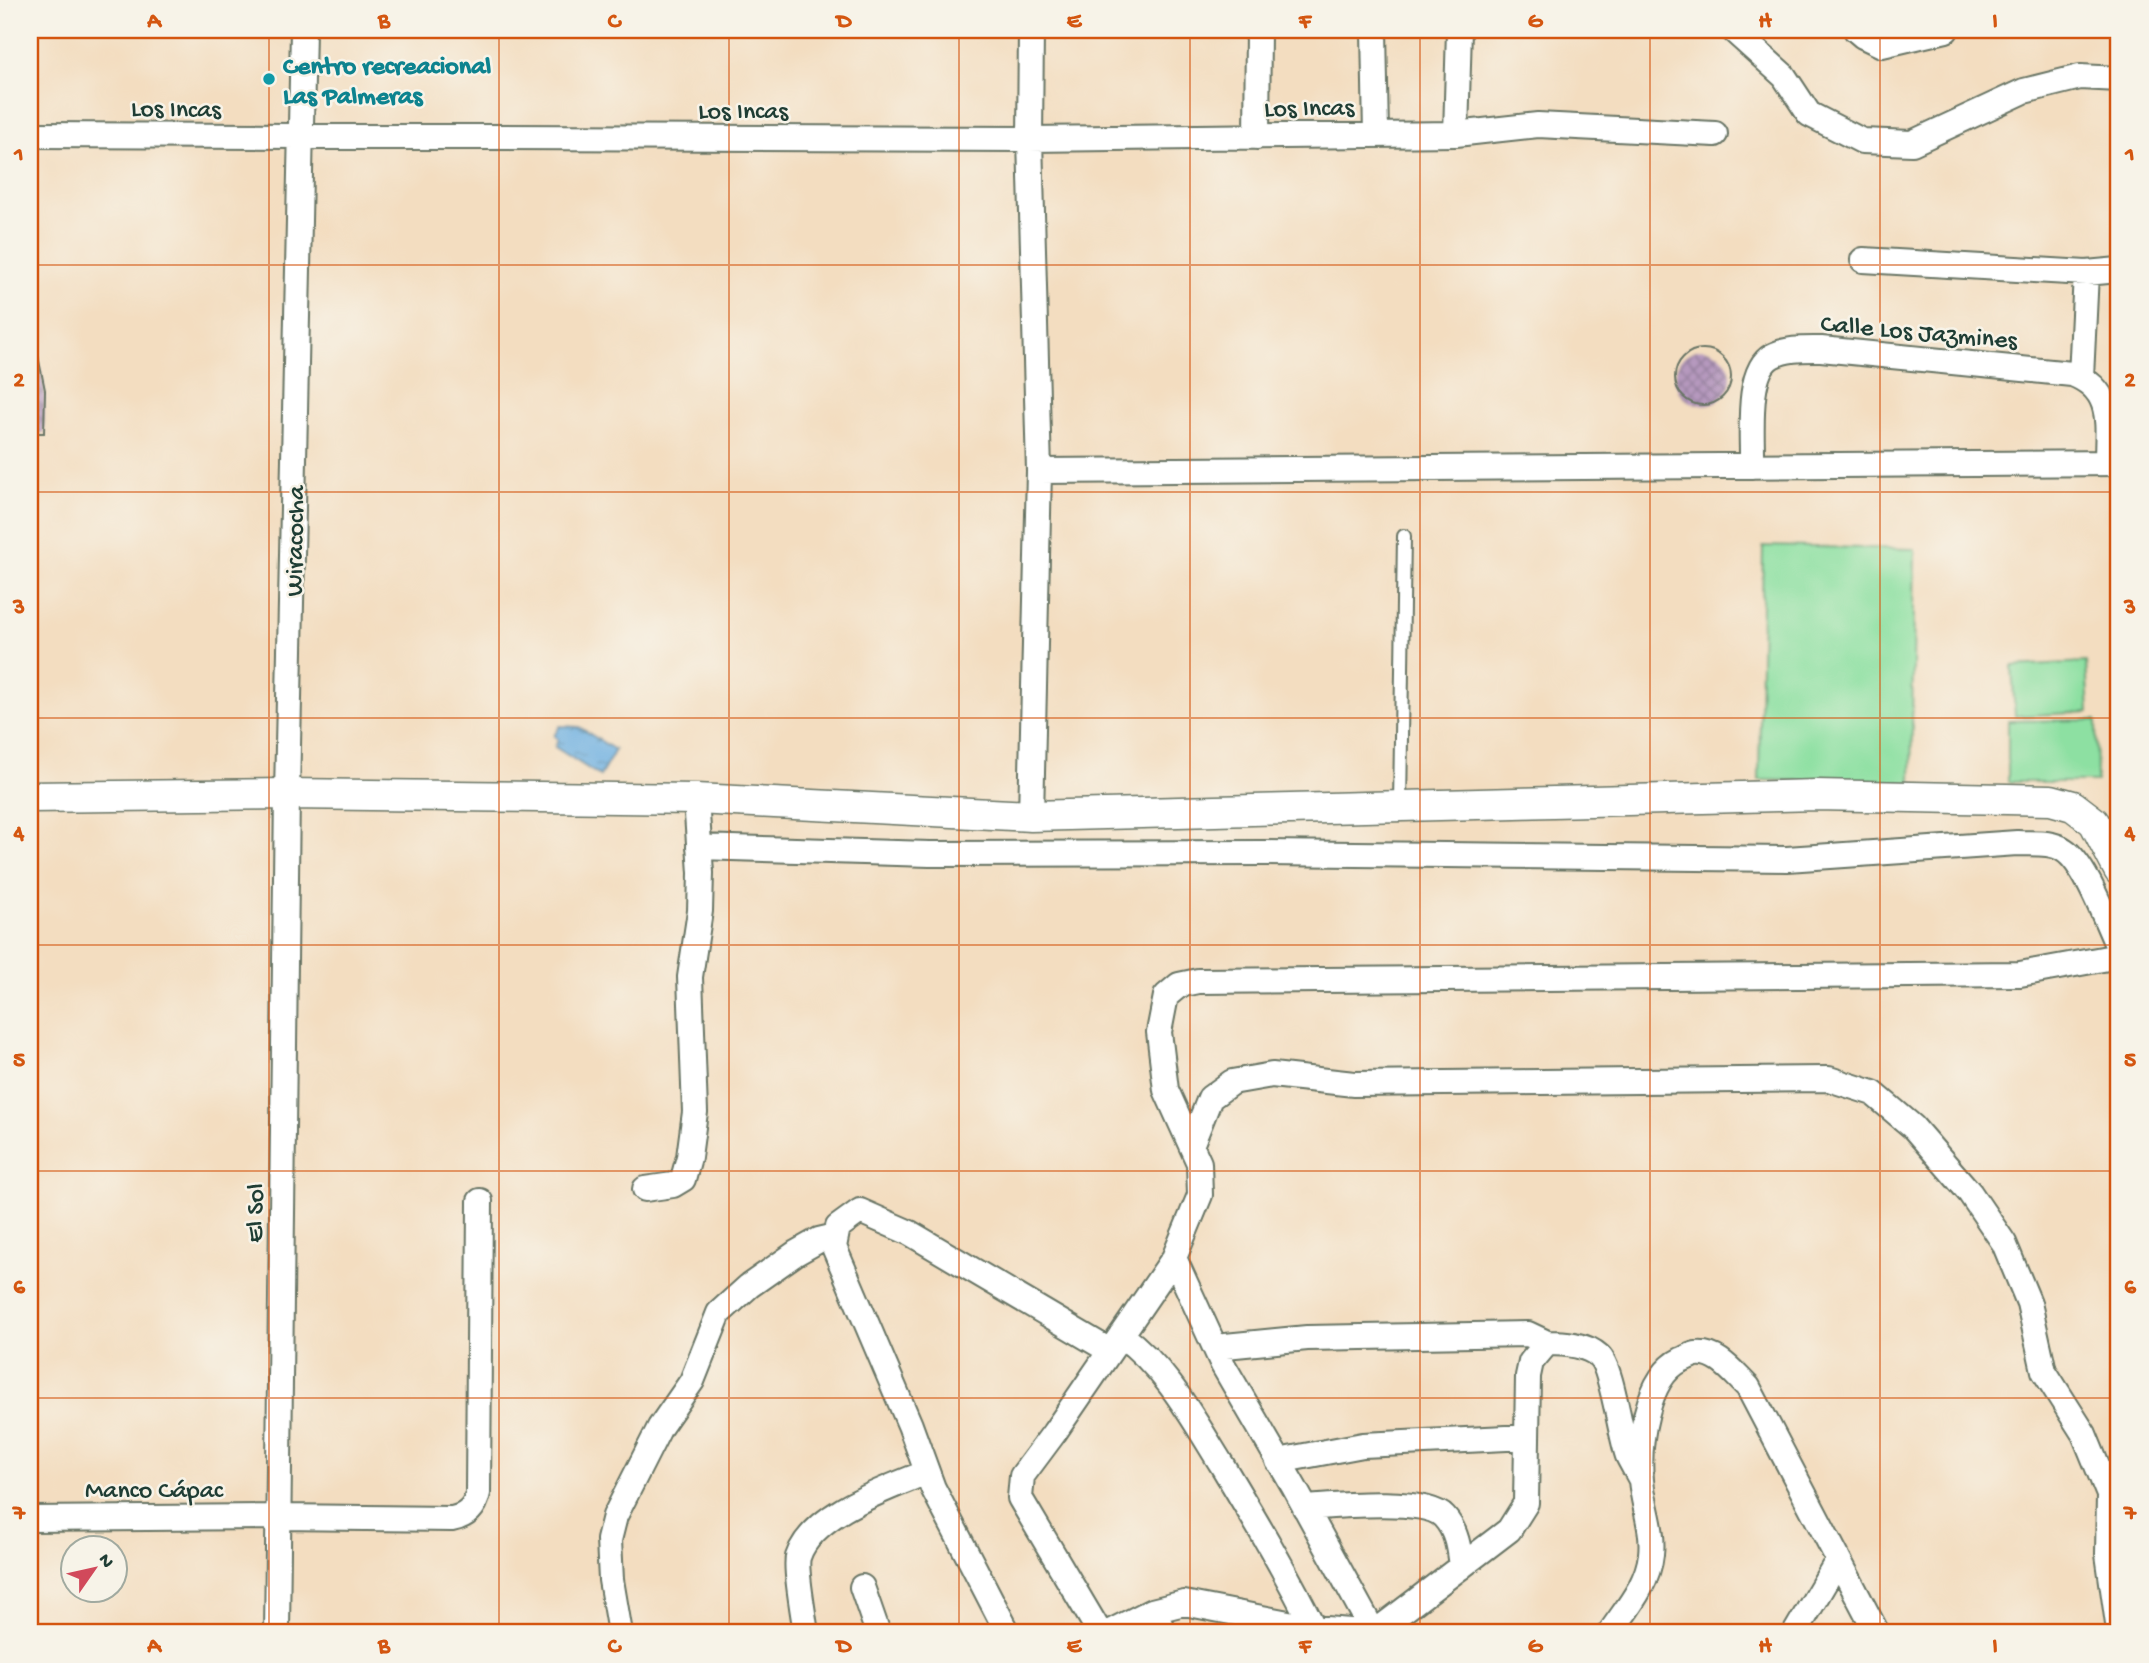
<svg xmlns="http://www.w3.org/2000/svg" width="2149" height="1663" font-family="'Gochi Hand',sans-serif">
  <style>
    .pitch { fill: #8de0a2; stroke: #568e6b; stroke-width: 2 }
    .water { fill: url(#water-ripples); stroke: #46768a; stroke-width: 2 }
    .building { fill: url(#building-cross-hatch) }
    .lines { fill: none; stroke-linecap: round; stroke-linejoin: round }
    .service-casing { stroke: #697565; stroke-width: 16 }
    .minor-casing { stroke: #697565; stroke-width: 28 }
    .tertiary-casing { stroke: #697565; stroke-width: 33 }
    .service { stroke: #fff; stroke-width: 12 }
    .minor { stroke: #fff; stroke-width: 24 }
    .tertiary { stroke: #fff; stroke-width: 30 }
    .grid { fill: none; stroke: #d45610; stroke-width: 2; stroke-opacity: 0.55 }
    .culture-dot { fill: #0f9aa8; stroke: #f7f3e8; stroke-width: 2.5 }
    .labels { text-anchor: middle; stroke-width: 5; stroke-linejoin: round; paint-order: stroke }
    .culture-label { font-size: 26px; font-weight: bold; fill: #0d838f; stroke: #f7f3e8; text-anchor: start }
    .street-label { font-size: 26px; fill: #1f3d34; stroke: #f7f3e8 }
    .neatline { fill: none; stroke: #d45610; stroke-width: 2.5 }
    .grid-label { font-size: 23px; text-anchor: middle; font-weight: bold; fill: #d45610 }
  </style>
  <defs>
    <pattern id="water-ripples" width="26" height="14" patternUnits="userSpaceOnUse" patternTransform="scale(1.75)"><rect width="26" height="14" fill="#6cafe1"/><path d="M2 4q2-2 4 0t4 0M15 11q2-2 4 0t4 0" fill="none" stroke="#5890b7"/></pattern>
    <pattern id="building-cross-hatch" width="8" height="8" patternUnits="userSpaceOnUse" patternTransform="scale(1.75)"><rect width="8" height="8" fill="#b699be"/><path d="M0 0l8 8M0 8l8-8" fill="none" stroke="#937e9b"/></pattern>
  </defs>
  <rect width="100%" height="100%" fill="#f7f3e8"/>
  <filter id="ink" filterUnits="userSpaceOnUse"><feTurbulence type="fractalNoise" baseFrequency=".0143" numOctaves="2"/><feDisplacementMap in="SourceGraphic" scale="14" xChannelSelector="R" yChannelSelector="G"/><feConvolveMatrix kernelMatrix="1 2 1 2 8 2 1 2 1" color-interpolation-filters="sRGB"/></filter>
  <filter id="wash" filterUnits="userSpaceOnUse"><feTurbulence type="fractalNoise" baseFrequency=".00686" numOctaves="4" result="noise"/><feDisplacementMap in="SourceGraphic" scale="28" xChannelSelector="R" yChannelSelector="G"/><feGaussianBlur stdDeviation="1.57" result="paint"/><feColorMatrix in="noise" values="0 0 0 0 0 0 0 0 0 0 0 0 0 0 0 0 0 1.4 0 .05"/><feComposite in="paint" operator="in"/></filter>
  <g filter="url(#wash)">
    <rect width="100%" height="100%" fill="#f3ddc0"/>
    <path class="pitch" d="M1763 546 1915 549 1911 783 1759 780Z
      M2086 662 2089 712 2015 716 2012 666Z
      M2096 720 2097 782H2008V721Z"/>
    <path class="water" d="M560 726 579 727 615 750 600 776 555 747 558 739 554 736Z"/>
    <g id="blocks">
      <path class="building" d="M1675 377a28 28 0 1 1 56 0a28 28 0 1 1-56 0Z
        M37 351 45 390 44 433H30V352Z"/>
    </g>
  </g>
  <g filter="url(#ink)">
    <use href="#blocks" fill-opacity="0" stroke="#697565" stroke-width="2"/>
    <g class="lines">
      <g class="service-casing">
        <path id="service" d="M1400 805 1404 536"/>
      </g>
      <g class="minor-casing">
        <path id="minor" d="M1031 30 1030 139 1039 471 1031 816
          M1374 30 1376 135
          M1733 30 1784 76 1809 114 1862 141 1912 143 2024 91 2080 77 2119 79
          M1856 30 1863 36 1882 45 1946 30
          M1456 134 1459 30
          M30 135 1030 139 1456 134 1538 125 1715 134
          M1257 137 1258 30
          M1863 260 2086 273 2119 270
          M2081 377 2086 273
          M1752 466C1753 438 1745 371 1772 356 1787 348 1805 349 1821 349L2072 374C2115 390 2107 425 2107 463
          M1039 471 2119 463
          M2101 836 2119 825
          M699 847 930 854 1266 853 1787 859 2017 843C2032 844 2051 841 2064 850 2086 864 2107 924 2119 949
          M1192 1143 1210 1098 1232 1082 1272 1075 1354 1084 1829 1079 1873 1093 1913 1127 1970 1193 2004 1243 2029 1303 2044 1371 2084 1434 2109 1495 2108 1554 2119 1631
          M645 1189 673 1185 683 1179 689 1157 695 1112 690 977 700 911 701 873 696 799
          M1174 1258 1223 1365 1294 1487 1374 1633
          M1121 1335C1167 1369 1192 1417 1222 1465 1255 1520 1288 1575 1316 1633
          M1215 1347 1307 1338 1528 1334 1547 1343
          M1278 1461 1363 1445 1527 1437
          M1305 1508C1333 1506 1426 1497 1444 1517 1457 1531 1459 1549 1461 1567
          M30 1519 279 1517 452 1519C467 1516 475 1508 478 1493L480 1201
          M862 1587 878 1633
          M1152 1611 1165 1633
          M277 1633 287 794 303 30
          M620 1633 611 1580 609 1540 615 1516 660 1427 692 1381 719 1313 749 1286 796 1253 819 1240 836 1236
          M806 1633C804 1618 795 1569 798 1557 812 1513 889 1488 927 1472
          M1008 1633 933 1488 910 1425 834 1247 838 1227 860 1211 910 1233 1110 1351
          M1100 1633 1020 1498 1022 1476 1054 1433 1174 1258 1200 1195 1199 1163 1166 1090 1159 1032 1166 996 1179 985 1198 981 2020 974 2119 956
          M1108 1633 1152 1611 1184 1603 1314 1628 1374 1633 1509 1530 1526 1503 1528 1376 1531 1362 1547 1343C1563 1343 1586 1344 1599 1356 1612 1368 1620 1434 1628 1456 1632 1464 1637 1472 1641 1480
          M1610 1633C1626 1609 1648 1585 1651 1554 1654 1529 1643 1505 1641 1480 1638 1445 1646 1377 1681 1360 1685 1359 1692 1354 1696 1354 1718 1351 1734 1374 1748 1387L1877 1633
          M1795 1633 1838 1560"/>
      </g>
      <g class="tertiary-casing">
        <path id="tertiary" d="M30 797 287 794 696 799 1031 816 1817 795 2051 800 2073 806 2094 822 2119 870"/>
      </g>
      <use href="#service" class="service"/>
      <use href="#minor" class="minor"/>
      <use href="#tertiary" class="tertiary"/>
    </g>
  </g>
  <path class="grid" d="M269 30V1633M499 30V1633M729 30V1633M959 30V1633M1190 30V1633M1420 30V1633M1650 30V1633M1880 30V1633M30 265H2119M30 492H2119M30 718H2119M30 945H2119M30 1171H2119M30 1398H2119"/>
  <circle class="culture-dot" cx="269" cy="79" r="7"/>
  <g class="labels">
    <g class="culture-label">
      <text x="283" y="73">Centro recreacional<tspan x="283" dy="30">Las Palmeras</tspan></text>
    </g>
    <g class="street-label">
      <text transform="translate(1309 106) rotate(-1)" y="9">Los Incas</text>
      <text transform="translate(176 107) rotate(1)" y="9">Los Incas</text>
      <text x="743" y="118">Los Incas</text>
      <text transform="translate(1919 330) rotate(5)" y="9">Calle Los Jazmines</text>
      <text transform="translate(293 541) rotate(-89)" y="9">Wiracocha</text>
      <text transform="translate(253 1213) rotate(-89)" y="9">El Sol</text>
      <text x="154" y="1497">Manco Cápac</text>
    </g>
  </g>
  <rect width="2149" height="1663" fill="none" stroke="#f7f3e8" stroke-width="77"/>
  <g transform="translate(94 1569) rotate(56)"><circle r="33" fill="#f7f3e8" stroke="#a1aaa0" stroke-width="2"/>
  <path d="M0-5L12 26L0 18L-12 26Z" fill="#d1495b"/>
  <text y="-10" font-size="19" font-weight="bold" text-anchor="middle" fill="#1f3d34">N</text>
  </g>
  <rect x="38" y="38" width="2072" height="1586" class="neatline"/>
  <g class="grid-label">
    <text x="154" y="27">A</text>
    <text x="384" y="27">B</text>
    <text x="614" y="27">C</text>
    <text x="844" y="27">D</text>
    <text x="1074" y="27">E</text>
    <text x="1305" y="27">F</text>
    <text x="1535" y="27">G</text>
    <text x="1765" y="27">H</text>
    <text x="1995" y="27">I</text>
    <text x="19" y="160">1</text>
    <text x="2130" y="160">1</text>
    <text x="19" y="386">2</text>
    <text x="2130" y="386">2</text>
    <text x="19" y="613">3</text>
    <text x="2130" y="613">3</text>
    <text x="19" y="839">4</text>
    <text x="2130" y="839">4</text>
    <text x="19" y="1066">5</text>
    <text x="2130" y="1066">5</text>
    <text x="19" y="1293">6</text>
    <text x="2130" y="1293">6</text>
    <text x="19" y="1519">7</text>
    <text x="2130" y="1519">7</text>
    <text x="154" y="1652">A</text>
    <text x="384" y="1652">B</text>
    <text x="614" y="1652">C</text>
    <text x="844" y="1652">D</text>
    <text x="1074" y="1652">E</text>
    <text x="1305" y="1652">F</text>
    <text x="1535" y="1652">G</text>
    <text x="1765" y="1652">H</text>
    <text x="1995" y="1652">I</text>
  </g>
</svg>
